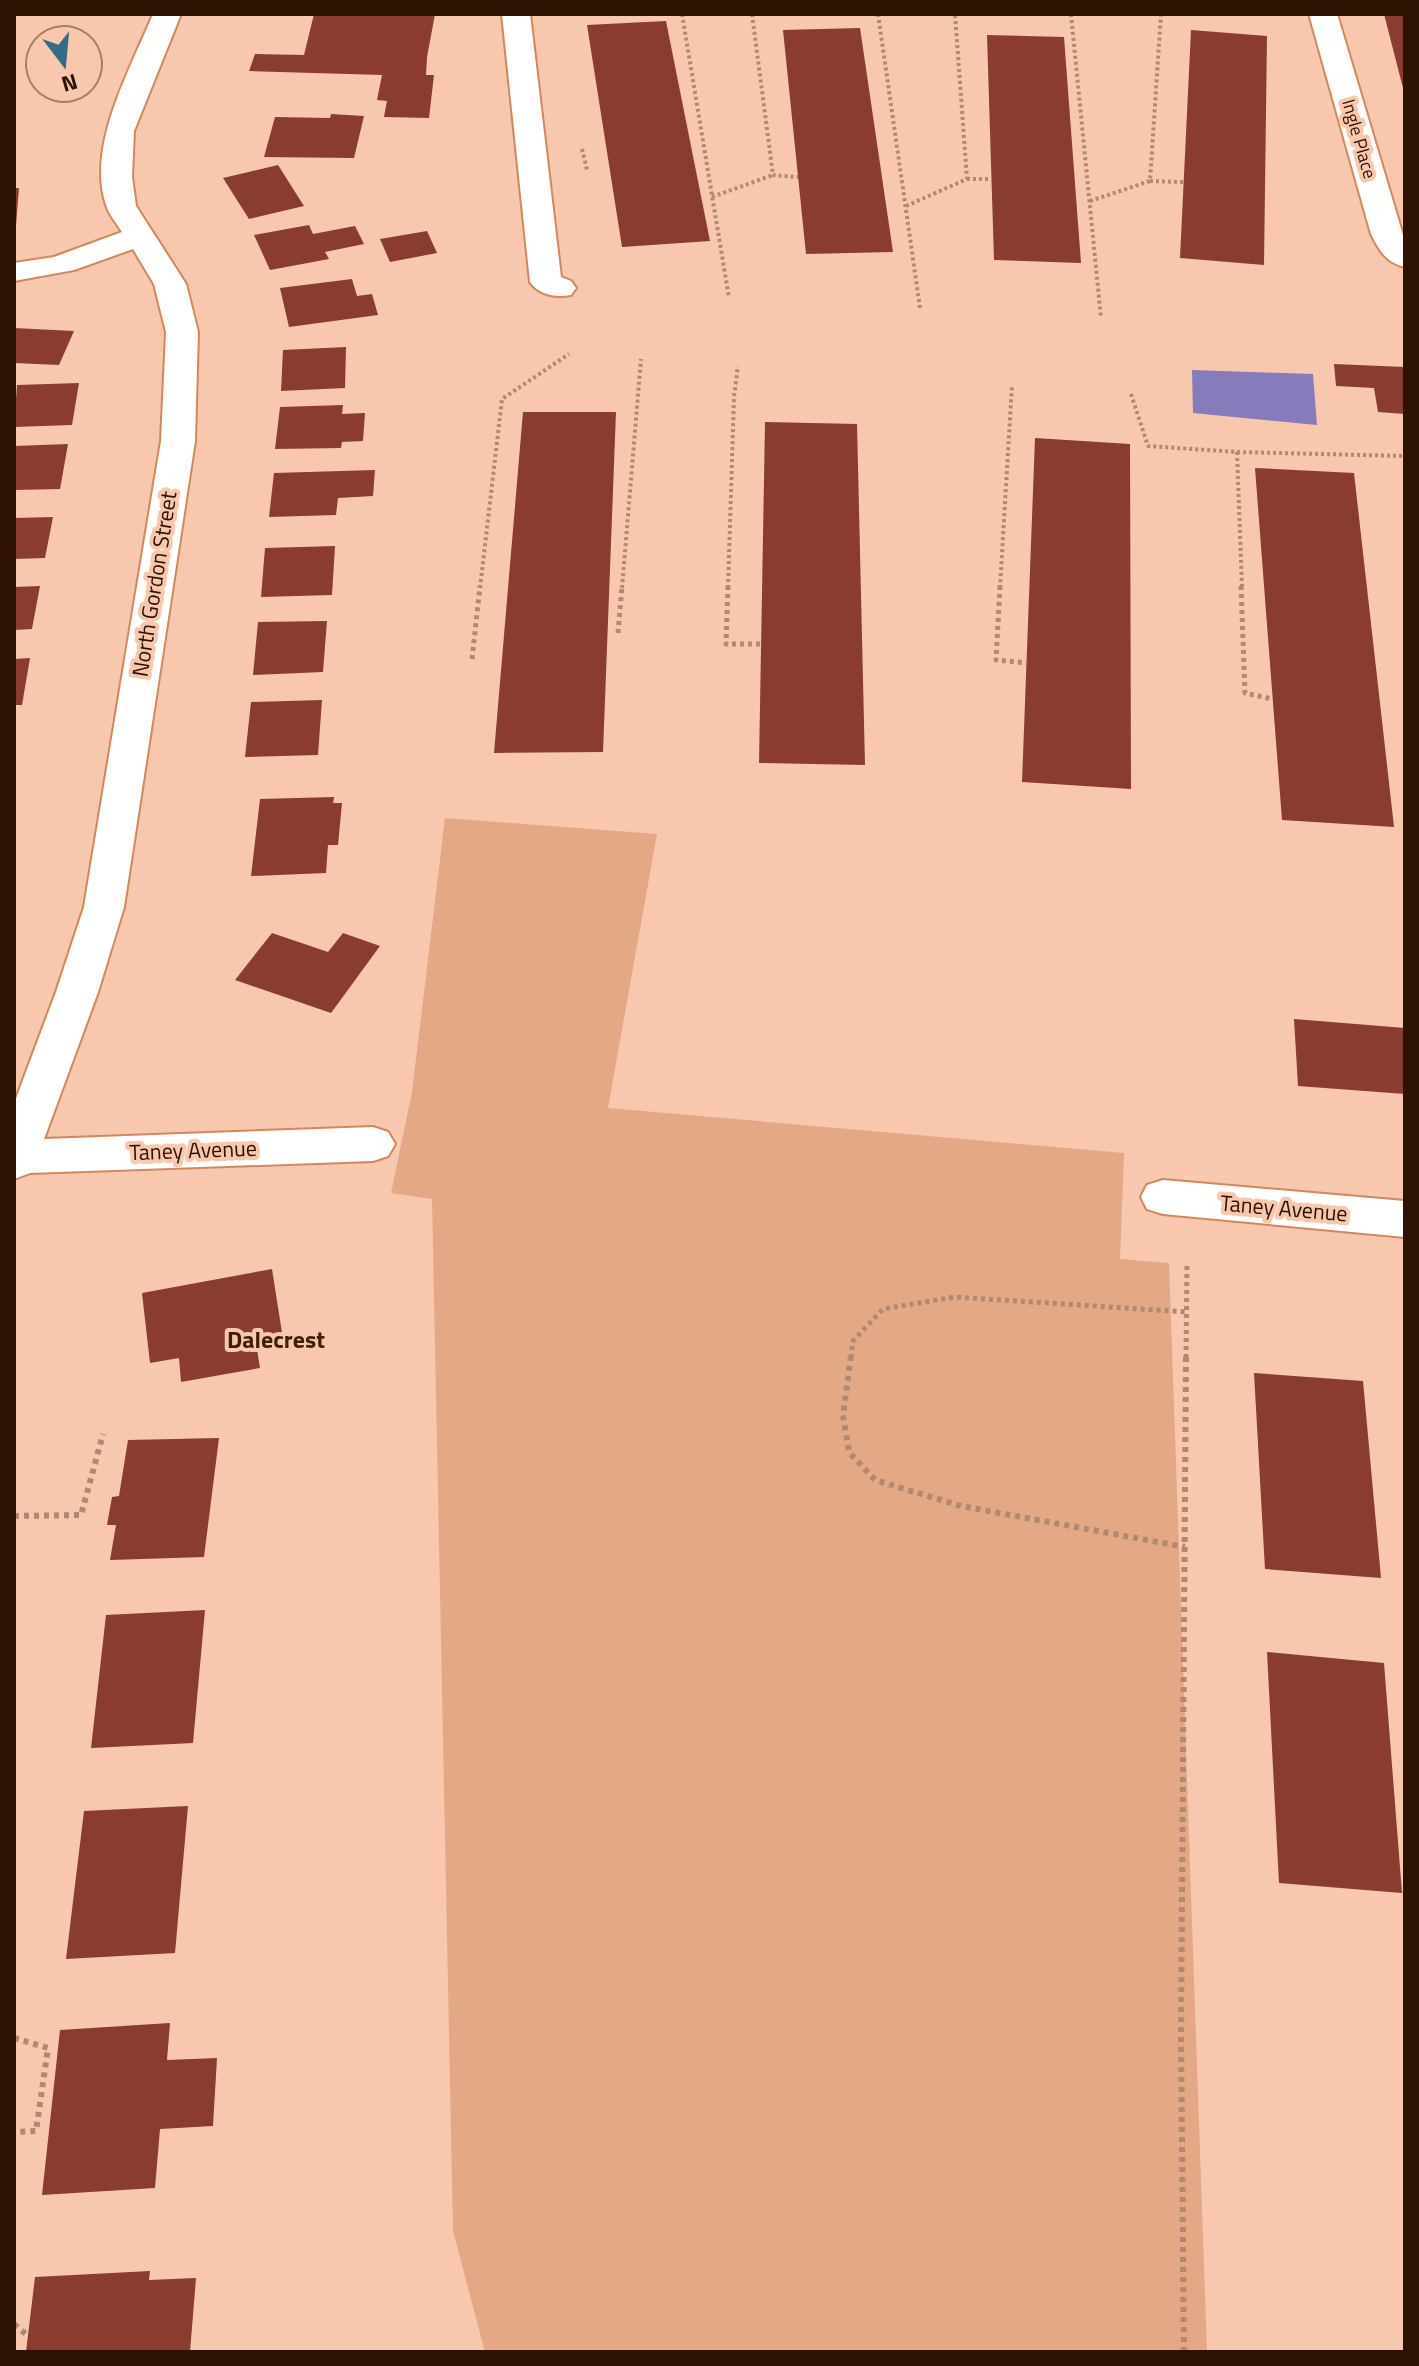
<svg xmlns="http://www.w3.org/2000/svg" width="1419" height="2366" font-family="'Titillium Web',sans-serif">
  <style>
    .green { fill: #e5a885 }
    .water { fill: #877cbb }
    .building { fill: #893c2f }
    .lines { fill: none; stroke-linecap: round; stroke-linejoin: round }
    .minor-casing { stroke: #d1885b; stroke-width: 4 }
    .path-far2 { stroke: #b18971; stroke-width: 4; stroke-dasharray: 3 3; stroke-linecap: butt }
    .path-far1 { stroke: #b18971; stroke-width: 5; stroke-dasharray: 4 4; stroke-linecap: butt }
    .path { stroke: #b18971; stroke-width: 6; stroke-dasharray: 5 5; stroke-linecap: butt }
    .minor { fill: #fff; fill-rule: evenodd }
    .labels { text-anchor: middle; stroke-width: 8; stroke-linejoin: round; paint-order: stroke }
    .far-street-label { font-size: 18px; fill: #2e1201; stroke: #f7c8ad }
    .street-label { font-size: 22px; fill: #2e1201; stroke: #f7c8ad }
    .neighbourhood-label { font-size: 24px; font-weight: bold; fill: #411e06; stroke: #f7c8ad }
  </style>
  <rect width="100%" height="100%" fill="#f7c8ad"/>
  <path class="green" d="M445 818 657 834 608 1108 1124 1153 1120 1259 1169 1263 1207 2352H485L453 2231 432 1199 391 1193 412 1092Z"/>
  <path class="water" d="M1192 370 1313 374 1317 425 1193 413Z"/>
  <path class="building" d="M314 14H435L427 57 426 75H434L429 118 384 117 387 101 377 100 382 75 249 71 255 54 304 55Z
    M1384 14H1405V92H1404Z
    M666 21 710 241 622 247 587 25Z
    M860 28 893 252 806 254 783 30Z
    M1191 30 1267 36 1264 265 1180 258Z
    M987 35 1064 37 1081 263 994 260Z
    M331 114 364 116 354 158 264 157 275 117 330 118Z
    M278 165 304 206 249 219 223 178Z
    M14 188H19L16 226H14Z
    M309 225 313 234 355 226 364 244 325 252 329 259 270 270 254 235Z
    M427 231 437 253 390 262 380 239Z
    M352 279 357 296 372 294 378 315 289 327 280 288Z
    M14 328 74 331 59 365 14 363Z
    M346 347 345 388 281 391 283 350Z
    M1334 364 1405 367V414L1378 412 1374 388 1336 386Z
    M79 383 72 425 14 427 17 385Z
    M343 405 342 414 365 413 363 441 342 442 341 448 275 449 280 407Z
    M523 412H616L603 752 494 753Z
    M765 422 857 424 865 765 759 763Z
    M1035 438 1130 444 1131 789 1022 782Z
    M68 444 60 489 14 490V446Z
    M1255 468 1354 473 1394 827 1282 820Z
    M375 470 373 496 338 498 336 515 269 517 274 473Z
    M53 517 45 558 14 559V518Z
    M335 546 332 595 261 597 265 548Z
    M40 586 32 629 14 630V587Z
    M327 621 323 672 253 675 258 622Z
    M30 658 22 705H14V659Z
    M322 700 318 755 245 757 251 702Z
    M334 797 333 803H342L338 845H328L326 873 251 876 260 799Z
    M272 933 328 952 343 933 380 946 331 1013 235 980Z
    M1294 1019 1405 1028V1094L1298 1086Z
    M272 1269 283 1339 256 1343 260 1368 181 1382 179 1358 150 1363 142 1293Z
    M1254 1373 1363 1381 1381 1578 1265 1569Z
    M219 1438 204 1557 110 1560 116 1525H107L112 1497 119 1496 128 1440Z
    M205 1610 193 1743 91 1748 106 1615Z
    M1267 1652 1384 1663 1402 1893 1279 1883Z
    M188 1806 175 1953 66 1959 84 1811Z
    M170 2023 167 2060 217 2058 213 2126 160 2129 155 2188 42 2195 60 2030Z
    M150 2271 149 2280 196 2278 190 2352H26L35 2277Z"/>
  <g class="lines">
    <g class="minor-casing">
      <path id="minor" d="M153 14H181L134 131 132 177 136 206 186 284 198 332 195 441 124 907 98 992 44 1139 373 1127 388 1132 395 1144 388 1156 373 1161 30 1173 14 1179V1104L56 992 84 907 161 441 166 332 154 284 133 249 74 270 14 281V263L54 257 122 232C117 224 109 215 106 205 86 146 131 68 153 14Z
        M502 14H530L561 277 571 281 576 288 571 295C556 298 539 295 530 282Z
        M1309 14H1337L1405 242V267C1386 263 1379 250 1371 234Z
        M1163 1180 1405 1201V1237L1163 1214 1147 1209 1141 1197 1147 1185Z"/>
    </g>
    <path class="path-far2" d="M682 14 729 298
      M752 14 773 175 798 177
      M878 14 920 308
      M1071 14 1101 318
      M582 149 587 170
      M967 179H992
      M1150 181 1183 182
      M712 197 773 175
      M1090 201 1150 181 1161 14
      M906 206 967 179 955 14
      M1131 394 1148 446 1237 452 1405 456
      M1237 452 1242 588
      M480 588 502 399 569 354
      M622 588 641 359
      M728 588 734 397 738 366
      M1000 588 1012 385"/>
    <path class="path-far1" d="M728 586 726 644H762
      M1000 586 996 660 1027 663
      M1241 586 1245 693 1272 699
      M618 633 622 586
      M472 659 480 586
      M851 1358 853 1341 883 1309 955 1297 1188 1312
      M1186 1358 1187 1262"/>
    <path class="path" d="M851 1356 843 1415 849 1452 875 1480 961 1506 1185 1547
      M14 1516 81 1515 103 1434
      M14 2038 48 2048 36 2131 14 2132
      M14 2324 28 2336
      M1184 2352 1181 2034 1186 1356"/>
    <use href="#minor" class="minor"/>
  </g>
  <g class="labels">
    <g class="far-street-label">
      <text transform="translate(1359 139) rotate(74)" y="6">Ingle Place</text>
    </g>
    <g class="street-label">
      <text transform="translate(154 584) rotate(-81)" y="8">North Gordon Street</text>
      <text transform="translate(193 1150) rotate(-2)" y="8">Taney Avenue</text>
      <text transform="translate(1284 1208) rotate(5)" y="8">Taney Avenue</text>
    </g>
    <g class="neighbourhood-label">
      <text x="276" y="1348">Dalecrest</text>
    </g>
  </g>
  <rect width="1419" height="2366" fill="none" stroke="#2e1201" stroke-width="32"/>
  <g transform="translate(64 64) rotate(164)"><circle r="38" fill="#f7c8ad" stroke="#a77f68" stroke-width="2"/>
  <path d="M0-6L14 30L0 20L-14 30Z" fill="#346c86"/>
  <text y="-12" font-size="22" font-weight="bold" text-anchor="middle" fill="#2e1201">N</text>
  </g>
</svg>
